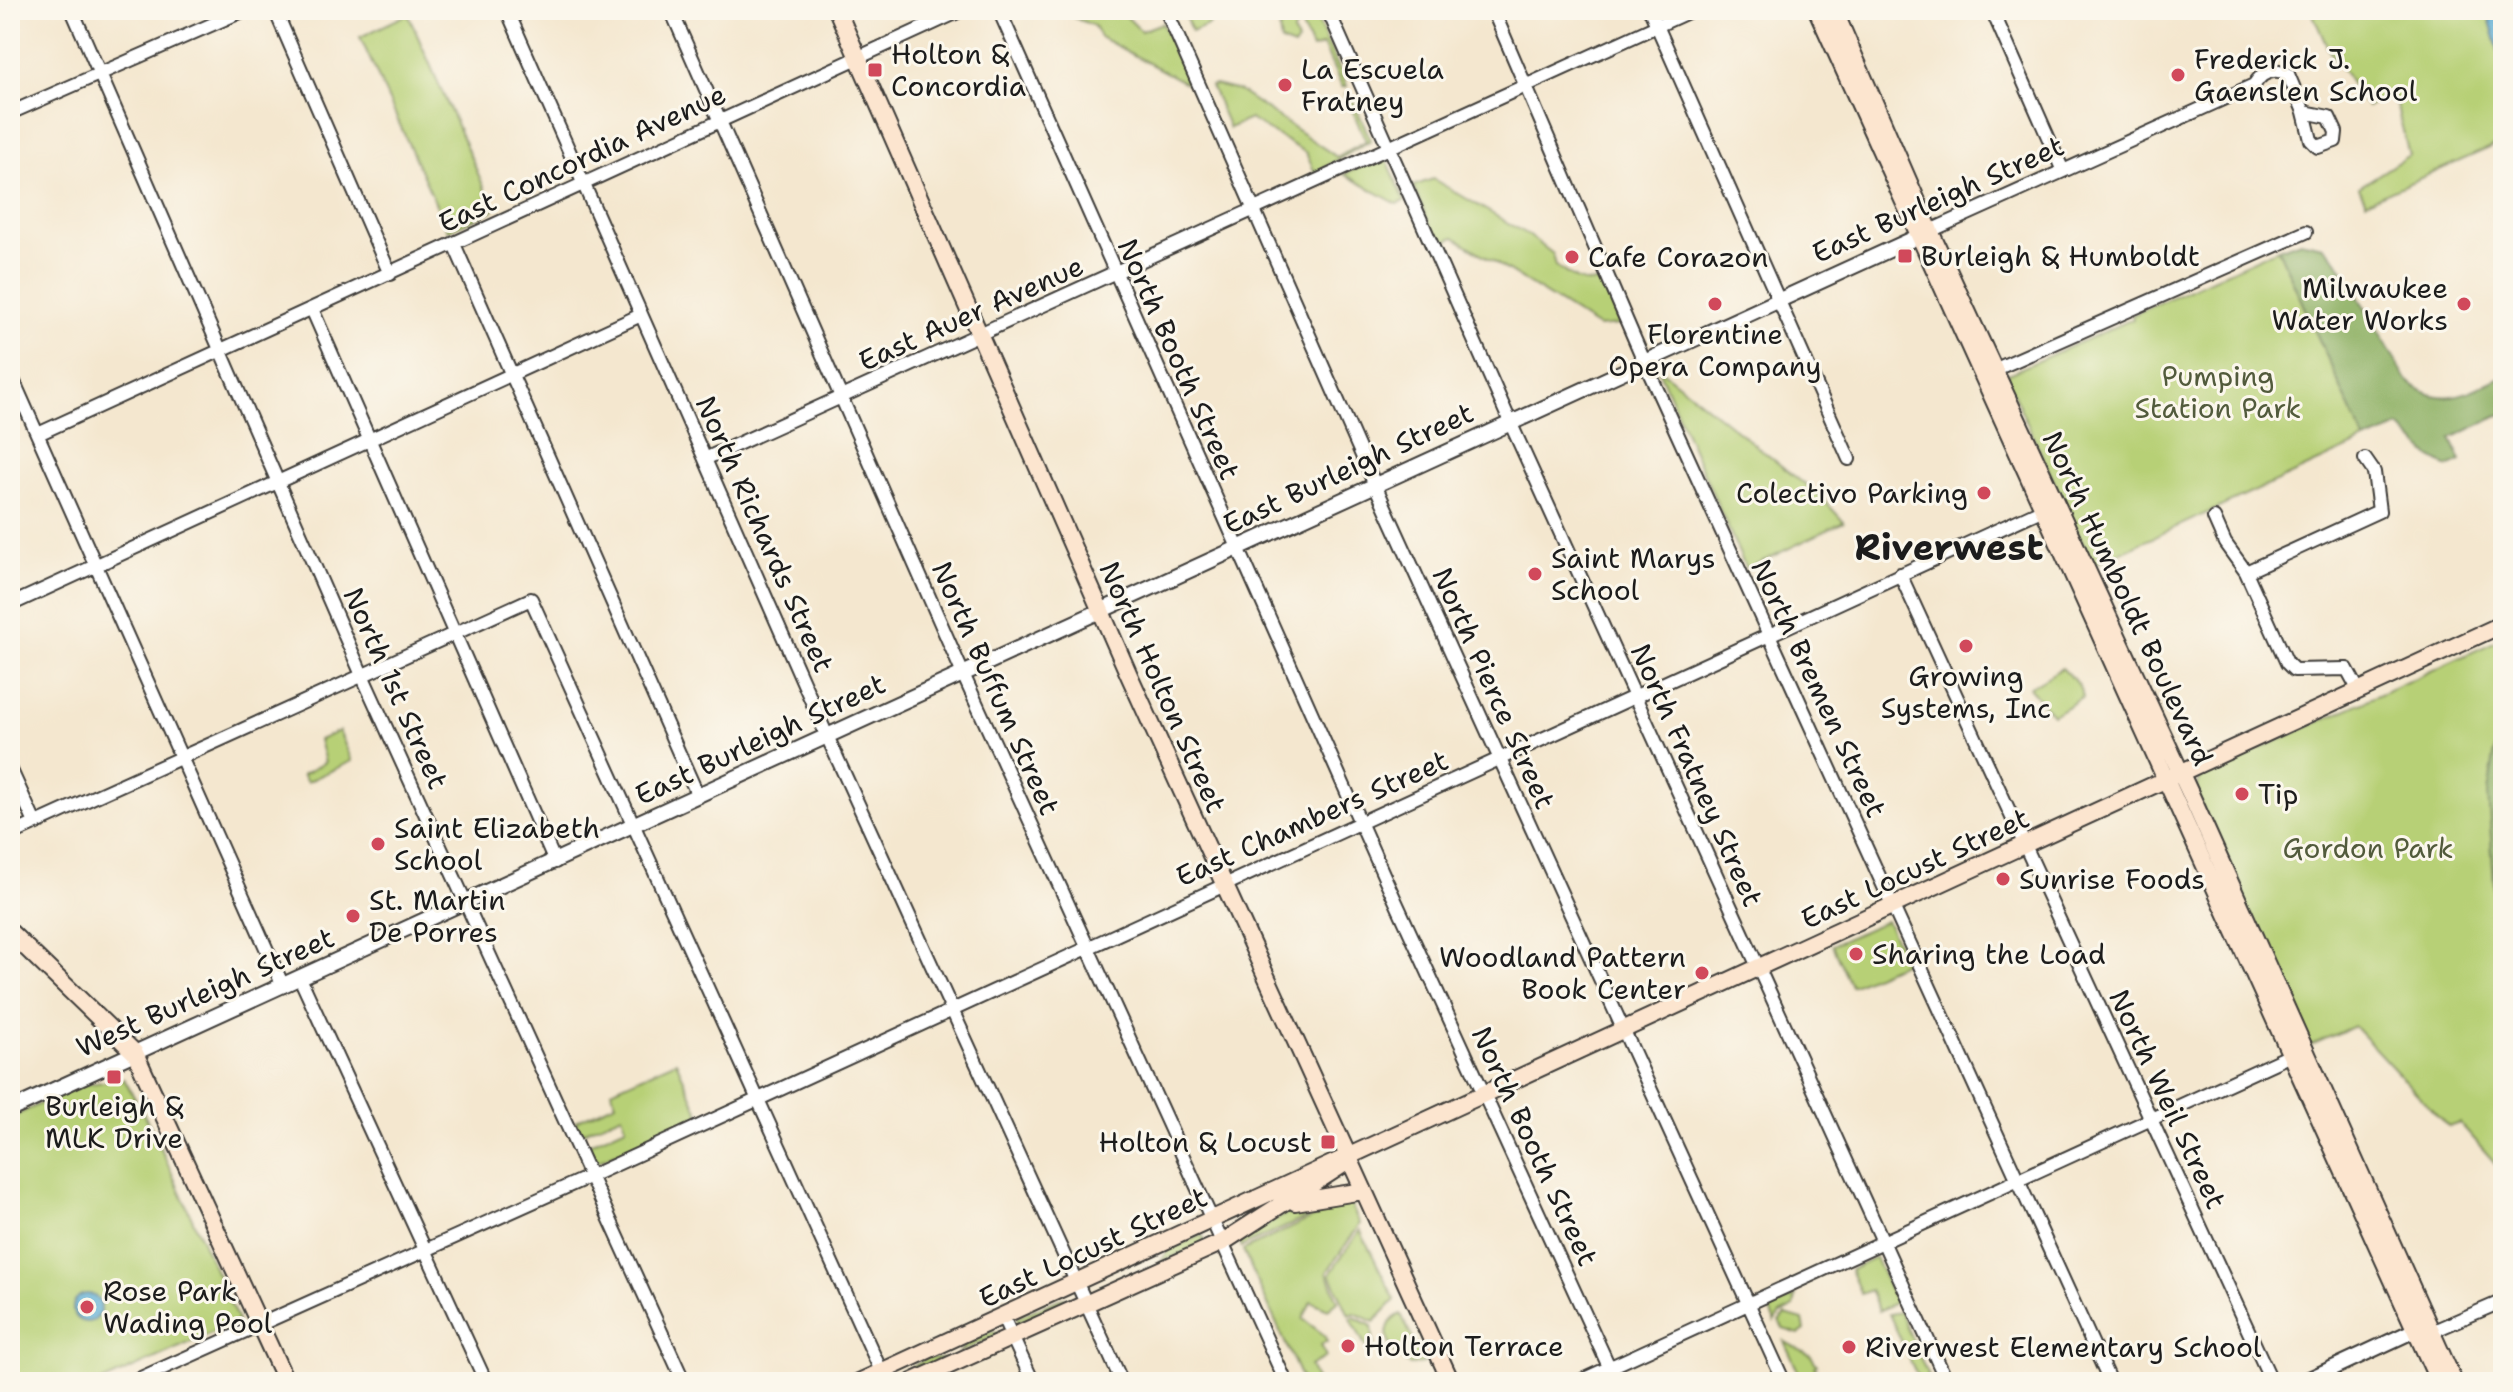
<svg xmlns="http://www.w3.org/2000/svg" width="2513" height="1392" font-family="'Shantell Sans',sans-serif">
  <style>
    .green { fill: #b7d076; stroke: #6a7649; stroke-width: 2 }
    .forest { fill: #91b267; stroke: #566742; stroke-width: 2 }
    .water { fill: #58acd4; stroke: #3a6478; stroke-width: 2 }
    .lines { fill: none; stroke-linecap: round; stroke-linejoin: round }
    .minor-casing { stroke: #3c3a37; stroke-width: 16 }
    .tertiary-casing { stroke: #3c3a37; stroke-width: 18 }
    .secondary-casing { stroke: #3c3a37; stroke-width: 20 }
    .minor { stroke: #fff; stroke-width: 12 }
    .tertiary { stroke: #fff; stroke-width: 14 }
    .secondary { stroke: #fce5cf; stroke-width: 16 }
    .poi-dot { fill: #d1495b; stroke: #fbf7ec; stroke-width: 3 }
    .labels { text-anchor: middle; stroke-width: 6; stroke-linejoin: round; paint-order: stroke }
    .poi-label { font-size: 28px; fill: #1c1c1c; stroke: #fbf7ec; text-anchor: start }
    .street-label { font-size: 28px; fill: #1c1c1c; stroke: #fbf7ec }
    .park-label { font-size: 28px; fill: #525b3c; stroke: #fbf7ec }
    .district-label { font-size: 36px; font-weight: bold; fill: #1c1c1c; stroke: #fbf7ec }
  </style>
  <rect width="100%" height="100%" fill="#fbf7ec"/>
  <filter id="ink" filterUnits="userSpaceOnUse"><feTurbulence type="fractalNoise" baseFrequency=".0125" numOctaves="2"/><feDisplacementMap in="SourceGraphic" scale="16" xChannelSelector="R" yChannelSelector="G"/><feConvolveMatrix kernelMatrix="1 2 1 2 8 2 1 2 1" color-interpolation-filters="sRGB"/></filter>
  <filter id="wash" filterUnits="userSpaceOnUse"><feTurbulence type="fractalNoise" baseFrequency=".006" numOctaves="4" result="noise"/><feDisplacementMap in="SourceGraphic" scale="32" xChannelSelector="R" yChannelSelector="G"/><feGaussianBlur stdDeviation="1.8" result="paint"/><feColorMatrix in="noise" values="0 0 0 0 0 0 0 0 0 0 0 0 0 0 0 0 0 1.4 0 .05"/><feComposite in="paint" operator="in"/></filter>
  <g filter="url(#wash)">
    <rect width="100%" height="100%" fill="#f4e7cf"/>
    <path class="green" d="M1057 10H1120L1141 31 1162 23 1191 86 1100 37 1094 26Z
      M1182 10H1204L1210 24 1192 32Z
      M1313 10 1347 86 1342 87 1323 45 1312 49 1295 11Z
      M2311 10H2487L2503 67V142L2366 202 2359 187 2409 155 2393 92 2367 107 2328 49Z
      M408 14 494 210 448 231 360 37Z
      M1285 23 1291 22 1296 28 1293 33 1298 41 1294 47 1281 42 1279 29Z
      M1215 85 1239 91 1337 157 1366 141 1345 94 1349 92 1371 140 1315 173 1306 153 1250 119 1229 128 1211 86Z
      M1379 158 1388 162 1405 201 1397 204 1344 174Z
      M1433 179 1527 234 1553 254 1556 266C1570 276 1582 287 1600 281L1620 325 1598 327 1454 237 1438 244 1413 186Z
      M2278 249 2365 441 2093 565 2007 380 2008 374 2133 319 2132 315Z
      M1657 367 1823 499 1844 522 1746 569Z
      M2503 638V1172L2460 1123 2448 1127 2354 1026 2307 1047 2195 791 2202 775Z
      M2062 668 2078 684 2083 697 2053 715 2029 688Z
      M339 731 352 761 307 782 302 775 325 762 319 740Z
      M1886 921 1907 961 1851 986 1832 945Z
      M676 1061 700 1115 599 1161 592 1160 586 1145 626 1127 622 1115 581 1133 575 1121 616 1103 611 1090Z
      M124 1079 153 1131 238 1321 102 1382H10V1118L81 1085Z
      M1348 1199 1241 1247 1239 1242 1291 1211Z
      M1349 1201 1360 1224 1327 1272 1338 1301 1328 1309 1311 1301 1303 1319 1324 1335 1327 1342 1321 1345 1326 1357 1310 1366 1317 1382H1303L1243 1250Z
      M1360 1230 1395 1300 1374 1322 1355 1313 1349 1315 1330 1274Z
      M1202 1235 1205 1240 1200 1245 1160 1263 1169 1249Z
      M1875 1258 1896 1302 1879 1311 1870 1290 1861 1294 1850 1270Z
      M1796 1296 1794 1307 1780 1314 1775 1322 1769 1309Z
      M1064 1297 1066 1300 1060 1305 1017 1323V1317Z
      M1900 1312 1931 1382H1920L1889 1314Z
      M1401 1314 1424 1363 1410 1365C1389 1356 1376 1326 1401 1314Z
      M1785 1315 1803 1320 1805 1330 1799 1334 1783 1329 1780 1322Z
      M1354 1317 1372 1326 1374 1349 1368 1351 1351 1319Z
      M993 1331 1001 1333 959 1353 967 1340Z
      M1784 1341 1811 1356 1817 1365 1814 1367 1828 1382H1803Z
      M927 1358 944 1359 901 1378 899 1374Z"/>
    <path class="forest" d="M2300 241 2323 246 2337 260 2407 380C2441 411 2468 392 2503 376V414L2451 438 2461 461 2448 467 2431 458 2400 427 2365 441 2278 249Z
      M2503 701V946L2496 915 2488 793Z"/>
    <path class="water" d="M2487 10H2503V67Z
      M73 1308a14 14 0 1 1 28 0a14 14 0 1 1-28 0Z"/>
  </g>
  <g filter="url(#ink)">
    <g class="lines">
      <g class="minor-casing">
        <path id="minor" d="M72 10 362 675 684 1382
          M275 10 390 274
          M507 10 827 736 1122 1382
          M671 10 963 674 1286 1382
          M999 10 1384 876 1616 1382
          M1166 10 1375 485 1784 1382
          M1328 10 1515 433 1947 1382
          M1493 10 1644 361 2110 1382
          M1650 10 1849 459
          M1992 10 2063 171
          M2304 112 2329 117 2336 132 2335 141 2318 147 2311 140Z
          M10 113 245 10
          M1930 231 2254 85C2262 72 2274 67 2288 74L2304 112
          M454 244 698 796
          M312 309 555 862
          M10 373 283 986
          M1987 373 2306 232
          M38 434 962 10
          M707 458 1692 10
          M2214 518 2225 543 2246 572 2287 663 2294 670 2347 669 2359 691
          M2246 572 2379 511 2374 472 2365 459
          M1900 574 2272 1382
          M10 605 641 315
          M10 768 35 823
          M10 835 531 599 886 1382
          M300 978 486 1382
          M1003 1317 1033 1382
          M2431 1332 2503 1301
          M132 1382 604 1170 2050 506
          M1578 1382 2295 1053"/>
      </g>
      <g class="tertiary-casing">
        <path id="tertiary" d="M10 1110 1926 233
          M2303 1382 2415 1330 2427 1332"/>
      </g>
      <g class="secondary-casing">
        <path id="secondary" d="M837 10 1129 675 1451 1382
          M1817 10 2439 1382
          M1834 10 1930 231 2189 791 2454 1382
          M10 932 135 1053 286 1382
          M1295 1202 1363 1191
          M859 1382 2503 624
          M912 1382 1223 1242 1342 1165"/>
      </g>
      <use href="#minor" class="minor"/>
      <use href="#tertiary" class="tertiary"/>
      <use href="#secondary" class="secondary"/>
    </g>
  </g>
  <g class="poi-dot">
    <rect x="867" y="62" width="16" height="16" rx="4"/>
    <circle cx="2178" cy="75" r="8"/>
    <circle cx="1285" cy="85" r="8"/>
    <rect x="1897" y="248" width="16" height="16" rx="4"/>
    <circle cx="1572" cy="257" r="8"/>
    <circle cx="1715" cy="304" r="8"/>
    <circle cx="2464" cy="304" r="8"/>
    <circle cx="1984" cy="493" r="8"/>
    <circle cx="1535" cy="574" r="8"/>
    <circle cx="1966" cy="646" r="8"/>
    <circle cx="2242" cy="794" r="8"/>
    <circle cx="378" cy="844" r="8"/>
    <circle cx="2003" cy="879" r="8"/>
    <circle cx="353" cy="916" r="8"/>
    <circle cx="1856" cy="954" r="8"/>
    <circle cx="1702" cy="973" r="8"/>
    <rect x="106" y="1069" width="16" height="16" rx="4"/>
    <rect x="1320" y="1134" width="16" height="16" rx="4"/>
    <circle cx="87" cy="1307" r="8"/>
    <circle cx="1348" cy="1346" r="8"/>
    <circle cx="1849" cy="1347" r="8"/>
  </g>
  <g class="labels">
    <g class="poi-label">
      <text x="891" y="64">Holton &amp;<tspan x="891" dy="32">Concordia</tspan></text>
      <text x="2194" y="69">Frederick J.<tspan x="2194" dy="32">Gaenslen School</tspan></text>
      <text x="1301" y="79">La Escuela<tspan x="1301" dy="32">Fratney</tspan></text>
      <text x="1921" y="266">Burleigh &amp; Humboldt</text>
      <text x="1588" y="267">Cafe Corazon</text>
      <text x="2448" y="298" text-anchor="end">Milwaukee<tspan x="2448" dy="32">Water Works</tspan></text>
      <text x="1715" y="344" text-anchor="middle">Florentine<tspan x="1715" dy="32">Opera Company</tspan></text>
      <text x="1968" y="503" text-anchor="end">Colectivo Parking</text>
      <text x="1551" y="568">Saint Marys<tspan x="1551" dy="32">School</tspan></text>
      <text x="1966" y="686" text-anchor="middle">Growing<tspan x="1966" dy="32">Systems, Inc</tspan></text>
      <text x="2258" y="804">Tip</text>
      <text x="394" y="838">Saint Elizabeth<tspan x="394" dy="32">School</tspan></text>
      <text x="2019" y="889">Sunrise Foods</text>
      <text x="369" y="910">St. Martin<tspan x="369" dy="32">De Porres</tspan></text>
      <text x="1872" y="964">Sharing the Load</text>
      <text x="1686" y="967" text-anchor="end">Woodland Pattern<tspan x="1686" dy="32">Book Center</tspan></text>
      <text x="114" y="1116" text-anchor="middle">Burleigh &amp;<tspan x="114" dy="32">MLK Drive</tspan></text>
      <text x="1312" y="1152" text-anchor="end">Holton &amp; Locust</text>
      <text x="103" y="1301">Rose Park<tspan x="103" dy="32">Wading Pool</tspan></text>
      <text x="1364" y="1356">Holton Terrace</text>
      <text x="1865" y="1357">Riverwest Elementary School</text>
    </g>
    <g class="street-label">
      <text transform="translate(582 158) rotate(-25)" y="10">East Concordia Avenue</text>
      <text transform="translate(1938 199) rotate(-24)" y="10">East Burleigh Street</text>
      <text transform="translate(971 313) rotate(-24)" y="10">East Auer Avenue</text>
      <text transform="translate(1179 359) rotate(66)" y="10">North Booth Street</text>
      <text transform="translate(1348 468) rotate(-25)" y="10">East Burleigh Street</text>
      <text transform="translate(765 534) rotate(66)" y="10">North Richards Street</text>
      <text transform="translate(2128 598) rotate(65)" y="10">North Humboldt Boulevard</text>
      <text transform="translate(1163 687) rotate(66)" y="10">North Holton Street</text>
      <text transform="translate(396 688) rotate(66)" y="10">North 1st Street</text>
      <text transform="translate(996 688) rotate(66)" y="10">North Buffum Street</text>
      <text transform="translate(1494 688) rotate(66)" y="10">North Pierce Street</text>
      <text transform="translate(1819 688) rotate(65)" y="10">North Bremen Street</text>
      <text transform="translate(760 739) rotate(-25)" y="10">East Burleigh Street</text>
      <text transform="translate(1697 775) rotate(66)" y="10">North Fratney Street</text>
      <text transform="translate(1312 818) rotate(-24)" y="10">East Chambers Street</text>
      <text transform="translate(1915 868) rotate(-25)" y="10">East Locust Street</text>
      <text transform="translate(205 992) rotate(-24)" y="10">West Burleigh Street</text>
      <text transform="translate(2168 1099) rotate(65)" y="10">North Weil Street</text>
      <text transform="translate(1535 1146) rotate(65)" y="10">North Booth Street</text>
      <text transform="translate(1093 1247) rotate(-25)" y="10">East Locust Street</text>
    </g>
    <g class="park-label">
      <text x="2218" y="386">Pumping<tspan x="2218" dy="32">Station Park</tspan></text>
      <text x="2368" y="858">Gordon Park</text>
    </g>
    <g class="district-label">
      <text x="1949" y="560">Riverwest</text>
    </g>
  </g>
  <rect width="2513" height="1392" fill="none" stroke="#fbf7ec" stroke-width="40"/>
</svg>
